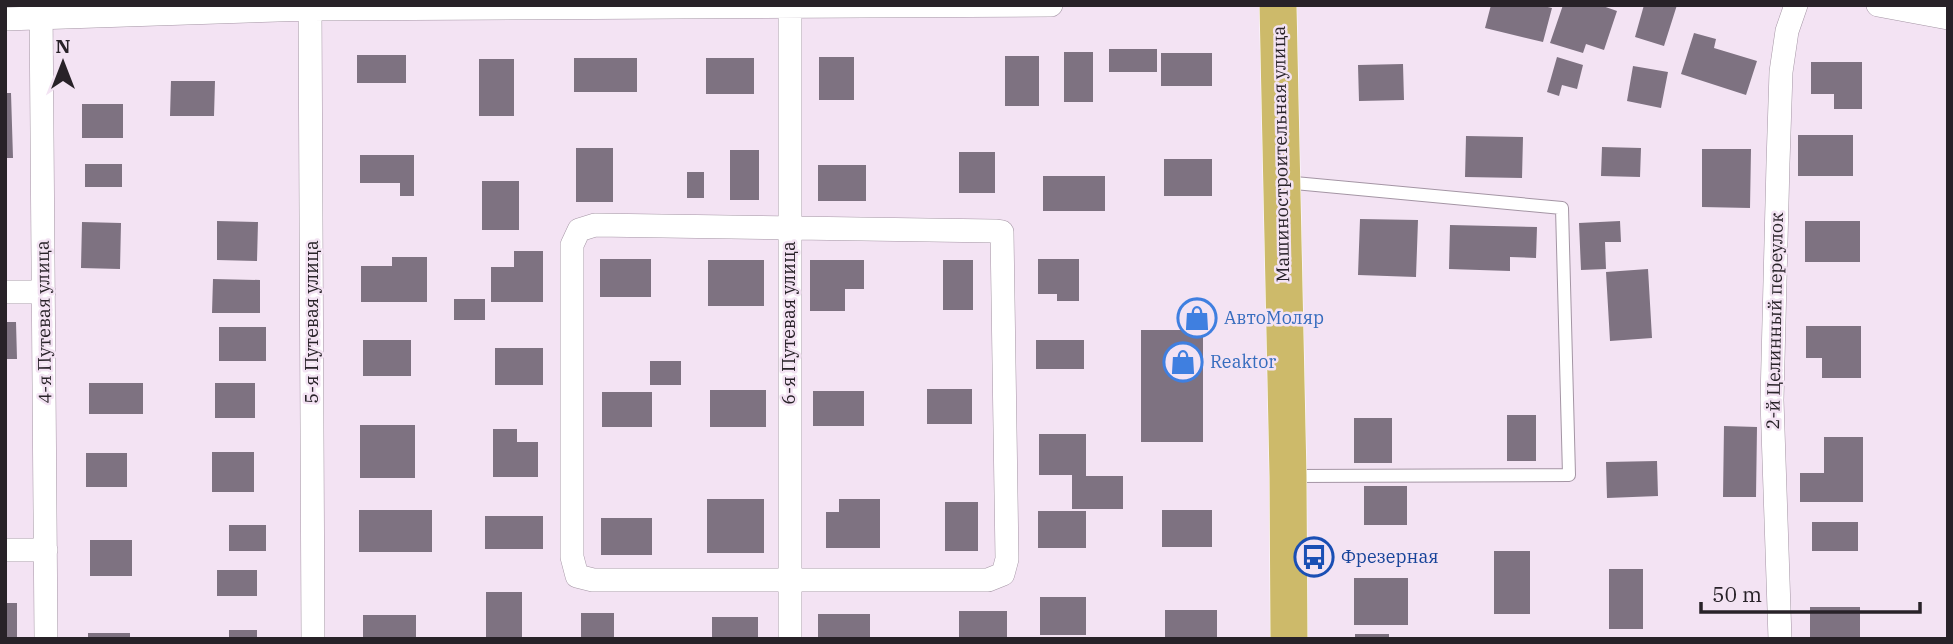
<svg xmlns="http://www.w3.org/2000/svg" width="1953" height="644" font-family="'IBM Plex Serif',serif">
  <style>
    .building { fill: #7e7281 }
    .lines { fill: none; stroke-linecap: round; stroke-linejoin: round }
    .service-casing { stroke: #a495a4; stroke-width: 14 }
    .minor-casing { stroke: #a495a4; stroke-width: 24 }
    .primary-casing { stroke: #fff; stroke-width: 38 }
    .service { stroke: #fff; stroke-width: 12 }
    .minor { stroke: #fff; stroke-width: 23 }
    .primary { stroke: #cdba6a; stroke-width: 37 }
    .labels { text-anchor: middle; stroke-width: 5; stroke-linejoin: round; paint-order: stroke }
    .street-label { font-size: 18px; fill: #282228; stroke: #f3e3f3 }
    .shop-label { font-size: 18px; fill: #366cbe; stroke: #f3e3f3; text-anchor: start }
    .transit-label { font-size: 18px; fill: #164399; stroke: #f3e3f3; text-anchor: start }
  </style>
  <rect width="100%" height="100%" fill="#f3e3f3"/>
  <path class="building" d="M1491 5H1539L1552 8 1543 42 1485 28Z
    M1563 5H1600L1617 11 1604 50 1586 44 1583 53 1550 43Z
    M1644 5H1677L1664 46 1635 37Z
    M1694 33 1716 39 1714 48 1757 61 1746 95 1681 74Z
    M1109 49H1157V72H1109Z
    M1064 52H1093V102H1064Z
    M1161 53H1212V86H1161Z
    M357 55H406V83H357Z
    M1005 56H1039V106H1005Z
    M819 57H854V100H819Z
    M1557 57 1583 65 1577 89 1562 85 1559 96 1547 92Z
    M574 58H637V92H574Z
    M706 58H754V94H706Z
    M479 59H514V116H479Z
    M1811 62H1862V109H1834V94H1811Z
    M1403 64 1404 100 1359 101 1358 65Z
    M1633 66 1668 72 1661 108 1627 101Z
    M171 81H215L214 116H170Z
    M5 93H11L13 158H5Z
    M82 104H123V138H82Z
    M1798 135H1853V176H1798Z
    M1466 136 1523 137 1522 178 1465 177Z
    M1602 147 1641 148 1640 177 1601 176Z
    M576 148H613V202H576Z
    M1702 149H1751L1750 208 1702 207Z
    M730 150H759V200H730Z
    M959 152H995V193H959Z
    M360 155H414V196H400V183H360Z
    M1164 159H1212V196H1164Z
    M85 164H122V187H85Z
    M818 165H866V201H818Z
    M687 172H704V198H687Z
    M1043 176H1105V211H1043Z
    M482 181H519V230H482Z
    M1360 219 1418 220 1416 277 1358 275Z
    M217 221 258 222 257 261 217 260Z
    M1620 221 1621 242H1605L1606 269 1581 270 1579 223Z
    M1805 221H1860V262H1805Z
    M82 222 121 223 120 269 81 268Z
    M1450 225 1537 227 1536 258 1510 257V271L1449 269Z
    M514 251H543V302H491V267H514Z
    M392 257H427V302H361V266H392Z
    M600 259H651V297H600Z
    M1038 259H1079V301H1057V294H1038Z
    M708 260H764V306H708Z
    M810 260H864V289H845V311H810Z
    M943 260H973V310H943Z
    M1648 269 1652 338 1610 341 1606 272Z
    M213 279 260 280V313H212Z
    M454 299H485V320H454Z
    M5 322H16L17 359H5Z
    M1806 326H1861V378H1822V358H1806Z
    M219 327H266V361H219Z
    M1141 330H1203V442H1141Z
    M363 340H411V376H363Z
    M1036 340H1084V369H1036Z
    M495 348H543V385H495Z
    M650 361H681V385H650Z
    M89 383H143V414H89Z
    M215 383H255V418H215Z
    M927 389H972V424H927Z
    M710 390H766V427H710Z
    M813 391H864V426H813Z
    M602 392H652V427H602Z
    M1507 415H1536V461H1507Z
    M1354 418H1392V463H1354Z
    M360 425H415V478H360Z
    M1724 426 1757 427 1756 497H1723Z
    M493 429H517V442H538V477H493Z
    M1039 434H1086V476H1123V509H1072V475H1039Z
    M1824 437H1863V502H1800V473H1824Z
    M212 452H254V492H212Z
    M86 453H127V487H86Z
    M1657 461 1658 496 1607 498 1606 462Z
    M1364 486H1407V525H1364Z
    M707 499H764V553H707Z
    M839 499H880V548H826V512H839Z
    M945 502H978V551H945Z
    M359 510H432V552H359Z
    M1162 510H1212V547H1162Z
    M1038 511H1086V548H1038Z
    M485 516H543V549H485Z
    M601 518H652V555H601Z
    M1812 522H1858V551H1812Z
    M229 525H266V551H229Z
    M90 540H132V576H90Z
    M1494 551H1530V614H1494Z
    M1609 569H1643V629H1609Z
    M217 570H257V596H217Z
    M1354 578H1408V625H1354Z
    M486 592H522V639H486Z
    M1040 597H1086V635H1040Z
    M5 603H17V639H5Z
    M1810 607H1860V639H1810Z
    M1165 610H1217V639H1165Z
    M959 611H1007V639H959Z
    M581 613H614V639H581Z
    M818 614H870V639H818Z
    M363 615H416V639H363Z
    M712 617H758V639H712Z
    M229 630H257V639H229Z
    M88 633H130V639H88Z
    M1355 634H1389V639H1355Z"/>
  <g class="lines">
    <g class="service-casing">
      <path id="service" d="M1284 182 1562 208 1569 475 1292 476"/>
    </g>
    <g class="minor-casing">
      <path id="minor" d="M41 5 46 639
        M310 5 313 639
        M1878 5 1948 18
        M5 19 310 9 1051 5
        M595 225 995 231 1002 232 1007 559 1003 574 988 580H593L577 576 572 557V245L579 230Z
        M5 292H44
        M5 550H46
        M790 639V7
        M1780 639 1772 400 1778 163 1781 72 1787 31 1796 5"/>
    </g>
    <g class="primary-casing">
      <path id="primary" d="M1278 5 1288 476 1289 639"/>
    </g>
    <use href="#service" class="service"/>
    <use href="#minor" class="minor"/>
    <use href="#primary" class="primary"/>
  </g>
  <defs>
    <g id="shop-ring" transform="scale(2.0125)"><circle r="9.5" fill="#f3e3f3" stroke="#3f7fe0" stroke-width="1.5"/><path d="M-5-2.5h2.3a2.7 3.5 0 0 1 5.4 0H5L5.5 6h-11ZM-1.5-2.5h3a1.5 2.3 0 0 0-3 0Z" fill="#3f7fe0"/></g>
    <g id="bus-ring" transform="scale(2.0125)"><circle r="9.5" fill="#f3e3f3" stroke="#1a4fb4" stroke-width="1.5"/><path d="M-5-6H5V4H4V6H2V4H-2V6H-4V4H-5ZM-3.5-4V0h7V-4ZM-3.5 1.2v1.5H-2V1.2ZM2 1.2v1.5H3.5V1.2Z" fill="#1a4fb4"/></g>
  </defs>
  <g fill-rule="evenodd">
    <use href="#shop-ring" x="1197" y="318"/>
    <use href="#shop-ring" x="1183" y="362"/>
    <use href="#bus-ring" x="1314" y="557"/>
  </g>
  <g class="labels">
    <g class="street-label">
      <text transform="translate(1281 154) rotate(-91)" y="6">Машиностроительная улица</text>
      <text transform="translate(1775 321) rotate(-89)" y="6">2-й Целинный переулок</text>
      <text transform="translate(44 322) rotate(-91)" y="6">4-я Путевая улица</text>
      <text transform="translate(312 322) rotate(-90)" y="6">5-я Путевая улица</text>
      <text transform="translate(789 323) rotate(-90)" y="6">6-я Путевая улица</text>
    </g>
    <g class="shop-label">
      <text x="1224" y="324">АвтоМоляр</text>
      <text x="1210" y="368">Reaktor</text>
    </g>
    <g class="transit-label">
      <text x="1341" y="563">Фрезерная</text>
    </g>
  </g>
  <rect width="1953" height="644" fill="none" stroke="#282228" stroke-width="14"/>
  <g transform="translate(63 63)" stroke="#f3e3f3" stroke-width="5" paint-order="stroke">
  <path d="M0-5L12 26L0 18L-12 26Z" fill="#282228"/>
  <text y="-10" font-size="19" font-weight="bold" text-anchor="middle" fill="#282228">N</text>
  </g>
  <path d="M1701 602v10h219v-10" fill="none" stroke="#282228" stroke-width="3.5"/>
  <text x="1712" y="602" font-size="21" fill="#282228" stroke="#f3e3f3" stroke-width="5" paint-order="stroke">50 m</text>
</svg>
